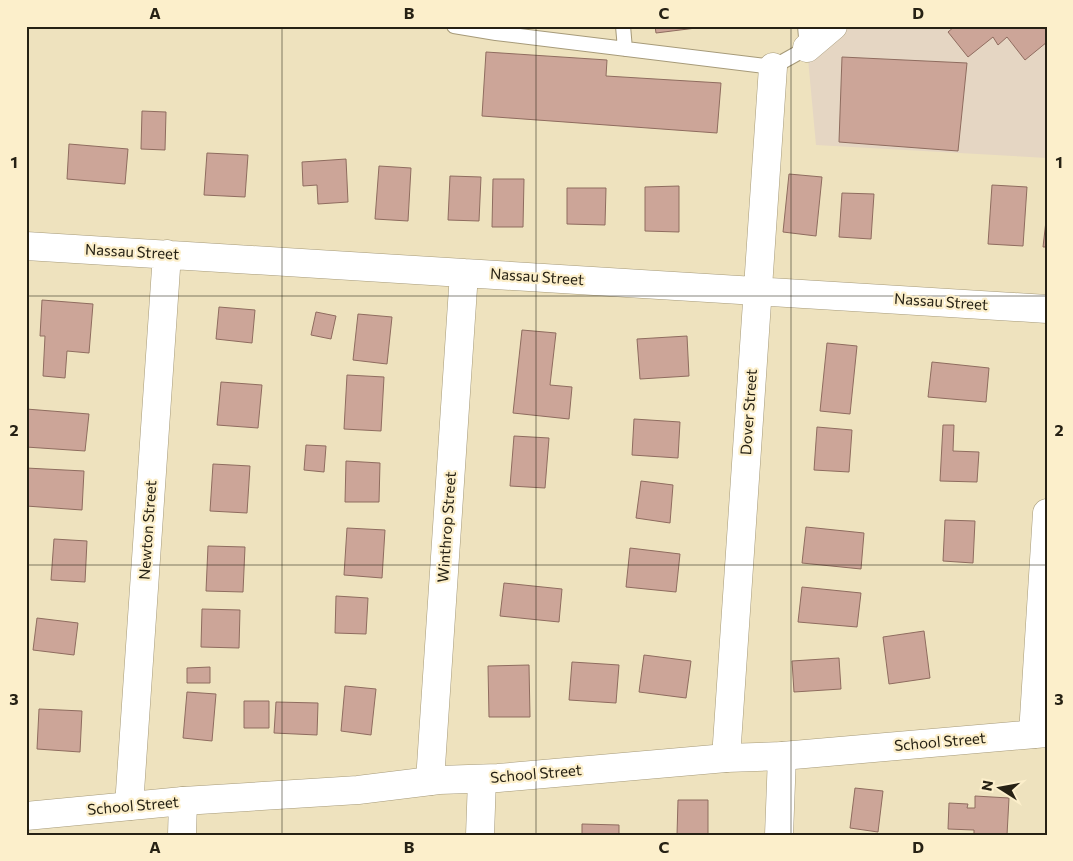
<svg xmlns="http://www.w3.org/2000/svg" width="1073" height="861" font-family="Commissioner,sans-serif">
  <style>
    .commercial { fill: #e5d6c3 }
    .building { fill: #cca598; stroke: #8f6c5f }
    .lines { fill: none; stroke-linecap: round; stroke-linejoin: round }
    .service-casing { stroke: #a69a79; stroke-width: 16 }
    .minor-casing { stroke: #a69a79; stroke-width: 29 }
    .tertiary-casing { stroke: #a69a79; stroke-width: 29 }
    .service { stroke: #fff; stroke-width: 14 }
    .minor { stroke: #fff; stroke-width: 28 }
    .tertiary { stroke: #fff; stroke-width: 28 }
    .grid { fill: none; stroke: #262114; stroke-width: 1; stroke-opacity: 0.55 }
    .labels { text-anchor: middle; stroke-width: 4.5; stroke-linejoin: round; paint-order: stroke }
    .street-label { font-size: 15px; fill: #262114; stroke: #fcefcb }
    .neatline { fill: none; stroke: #262114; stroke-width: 2 }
    .grid-label { font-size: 16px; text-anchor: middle; font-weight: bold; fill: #262114 }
  </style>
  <rect width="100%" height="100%" fill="#eee2be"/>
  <path class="commercial" d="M833 26H1047V158L816 145 807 48Z"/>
  <path class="building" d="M655 26H712L656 33Z
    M955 26H1047V42L1025 60 1007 37 998 45 993 37 968 57 948 32Z
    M486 52 607 60 606 76 721 83 717 133 482 116Z
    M842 57 967 63 958 151 839 142Z
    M142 111 166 112 165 150 141 149Z
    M69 144 128 149 125 184 67 179Z
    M207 153 248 155 245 197 204 195Z
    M346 159 348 202 318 204 317 185 303 186 302 162Z
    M379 166 411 168 408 221 375 219Z
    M789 174 822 177 816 236 783 232Z
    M450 176 481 177 479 221 448 220Z
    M493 179H524L523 227H492Z
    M992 185 1027 187 1023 246 988 244Z
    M679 186V232L645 231V187Z
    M567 188H606L605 225 567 224Z
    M842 193 874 194 871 239 839 237Z
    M1047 212V247H1043Z
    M42 300 93 304 89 353 67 351 65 378 43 376 45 336H40Z
    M219 307 255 310 252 343 216 339Z
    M316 312 336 316 331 339 311 335Z
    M358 314 392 317 387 364 353 360Z
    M522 330 556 333 550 385 572 387 569 419 513 413Z
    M687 336 689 376 640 379 637 339Z
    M827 343 857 346 850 414 820 411Z
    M932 362 989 368 986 402 928 397Z
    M347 375 384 377 381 431 344 429Z
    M221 382 262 385 258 428 217 425Z
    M26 409 89 414 85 451 26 447Z
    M634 419 680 422 678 458 632 455Z
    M943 425H954L953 451 979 452 977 482 940 481Z
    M817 427 852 430 849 472 814 470Z
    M514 436 549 438 545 488 510 486Z
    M306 445 326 446 324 472 304 470Z
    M346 461 380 463 379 502H345Z
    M213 464 250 466 247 513 210 511Z
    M26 468 84 471 82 510 26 506Z
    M641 481 673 485 670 523 636 518Z
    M945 520 975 521 973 563 943 561Z
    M806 527 864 533 861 569 802 563Z
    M347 528 385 530 382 578 344 575Z
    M54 539 87 541 85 582 51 580Z
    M208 546 245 547 243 592 206 591Z
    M630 548 680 554 676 592 626 587Z
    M504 583 562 589 559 622 500 616Z
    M802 587 861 593 857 627 798 622Z
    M336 596 368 598 366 634 335 633Z
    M202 609 240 610 239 648 201 647Z
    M37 618 78 623 74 655 33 650Z
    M924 631 930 678 889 684 883 637Z
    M644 655 691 661 686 698 639 692Z
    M839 658 841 689 794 692 792 661Z
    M572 662 619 665 616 703 569 700Z
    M529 665 530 717H489L488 666Z
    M210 667V683H187V668Z
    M345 686 376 689 371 735 341 731Z
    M187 692 216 694 212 741 183 738Z
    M244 701H269V728H244Z
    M276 702 318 703 317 735 274 733Z
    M39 709 82 711 80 752 37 749Z
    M855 788 883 791 878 832 850 828Z
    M975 796 1009 798 1007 835H974V830L948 829 949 803 968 804 967 808H975Z
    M678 800H708V835H677Z
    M582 824 619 825V835H582Z"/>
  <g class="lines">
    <g class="service-casing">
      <path id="service" d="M454 26 496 33 773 67 807 48 805 26
        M623 26 625 49"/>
    </g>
    <g class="minor-casing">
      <path id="minor" d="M807 48 833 26
        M26 246 1047 309
        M1033 734 1047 513
        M726 758 773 67
        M430 781 464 273
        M129 806 167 254
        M182 835 183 801
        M480 835 482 779
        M779 835 782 756"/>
    </g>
    <g class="tertiary-casing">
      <path id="tertiary" d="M26 816 183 801 358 790 439 780 498 778 726 758 782 756 1047 733"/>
    </g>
    <use href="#service" class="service"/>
    <use href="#minor" class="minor"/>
    <use href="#tertiary" class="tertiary"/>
  </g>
  <path class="grid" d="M282 26V835M536 26V835M791 26V835M26 296H1047M26 565H1047"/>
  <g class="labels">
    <g class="street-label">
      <text transform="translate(132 252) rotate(3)" y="5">Nassau Street</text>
      <text transform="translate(537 277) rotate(4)" y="5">Nassau Street</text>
      <text transform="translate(941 302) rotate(4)" y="5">Nassau Street</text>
      <text transform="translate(749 412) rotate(-86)" y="5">Dover Street</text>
      <text transform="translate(447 527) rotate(-86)" y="5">Winthrop Street</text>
      <text transform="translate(148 530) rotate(-86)" y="5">Newton Street</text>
      <text transform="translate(940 742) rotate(-5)" y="5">School Street</text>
      <text transform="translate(536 774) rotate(-5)" y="5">School Street</text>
      <text transform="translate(133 806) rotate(-5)" y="5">School Street</text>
    </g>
  </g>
  <rect width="1073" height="861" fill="none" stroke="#fcefcb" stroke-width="55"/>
  <g transform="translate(1000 788) rotate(281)" stroke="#fcefcb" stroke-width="4" paint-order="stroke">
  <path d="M0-4L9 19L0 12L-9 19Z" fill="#262114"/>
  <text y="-8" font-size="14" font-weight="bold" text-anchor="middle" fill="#262114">N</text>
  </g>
  <rect x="28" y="28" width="1018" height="806" class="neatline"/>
  <g class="grid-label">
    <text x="155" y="19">A</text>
    <text x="409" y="19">B</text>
    <text x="664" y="19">C</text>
    <text x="918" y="19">D</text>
    <text x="14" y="168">1</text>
    <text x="1059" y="168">1</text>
    <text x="14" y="436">2</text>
    <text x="1059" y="436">2</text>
    <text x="14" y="705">3</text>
    <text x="1059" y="705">3</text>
    <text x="155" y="853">A</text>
    <text x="409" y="853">B</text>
    <text x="664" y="853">C</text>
    <text x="918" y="853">D</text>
  </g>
</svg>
